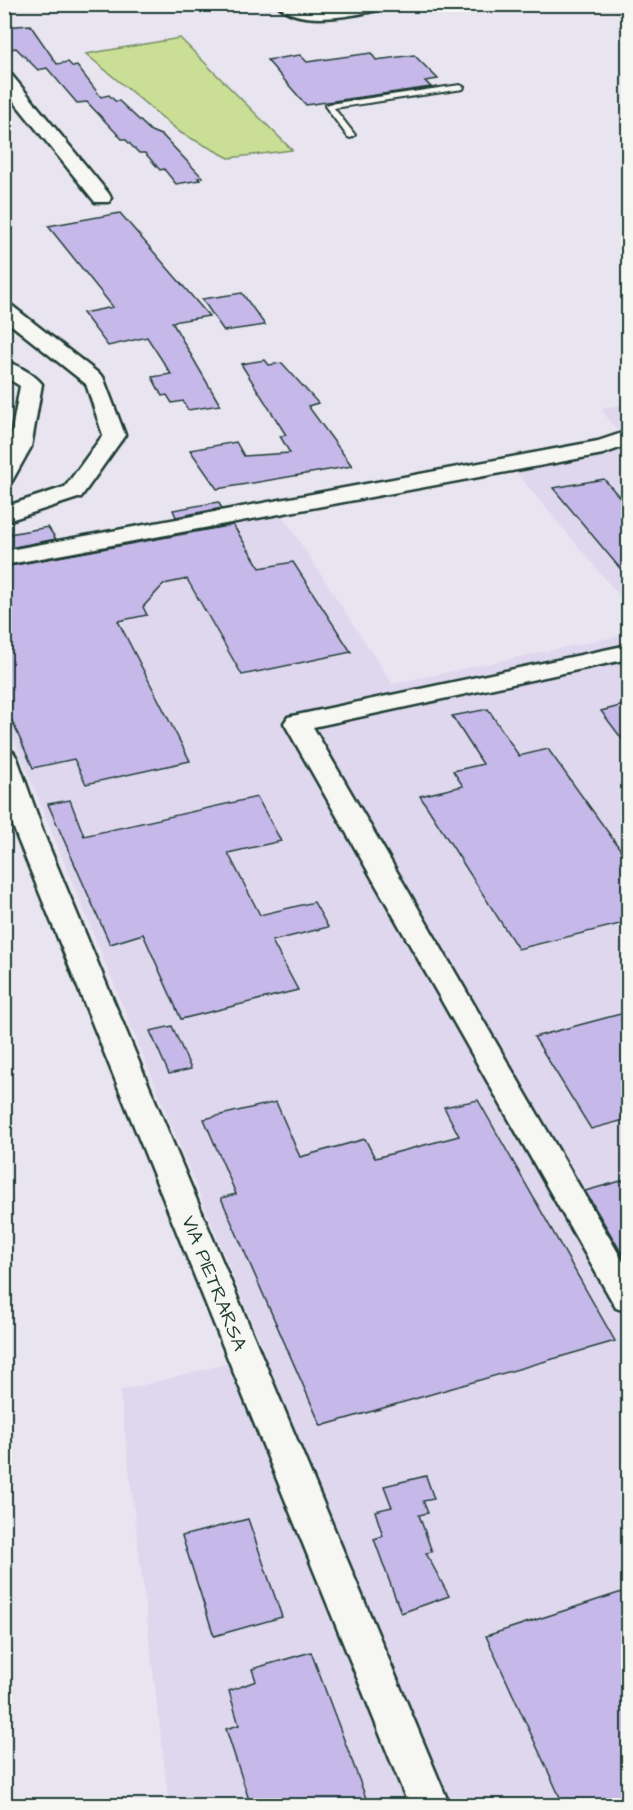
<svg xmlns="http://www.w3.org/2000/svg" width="633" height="1810" font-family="'Architects Daughter',sans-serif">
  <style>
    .built { fill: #ded7ee }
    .green { fill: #cadf95; stroke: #748e64; stroke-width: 1.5 }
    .building { fill: #c6b9ea; stroke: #1f3d34; stroke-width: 1.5 }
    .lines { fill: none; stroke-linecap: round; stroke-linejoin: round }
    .lane-casing { stroke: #1f3d34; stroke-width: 4 }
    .street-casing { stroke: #1f3d34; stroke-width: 5 }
    .lane { fill: #f6f6f2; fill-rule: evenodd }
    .street { fill: #f6f6f2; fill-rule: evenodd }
    .labels { text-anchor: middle; stroke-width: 5; stroke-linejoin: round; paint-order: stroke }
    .street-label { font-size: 20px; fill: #1f3d34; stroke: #f6f6f2 }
  </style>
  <rect width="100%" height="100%" fill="#e8e4f0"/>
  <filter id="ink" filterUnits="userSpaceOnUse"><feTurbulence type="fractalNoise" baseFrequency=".0167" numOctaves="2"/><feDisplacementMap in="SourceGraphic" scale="12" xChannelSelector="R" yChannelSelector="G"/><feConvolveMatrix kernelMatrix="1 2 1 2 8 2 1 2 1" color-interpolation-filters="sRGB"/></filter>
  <g filter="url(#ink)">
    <path class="built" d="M628 404V606L506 460 622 438 601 408Z
      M282 515 392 684 628 634V1805H169L120 1391 265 1354 5 717V566Z"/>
    <path class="green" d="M180 38 292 150 229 158 181 133 86 54Z"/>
    <path class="building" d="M30 25 57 64 68 62 73 67 77 66 101 97 109 95 115 101H119L151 131 163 136 202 177 198 178 200 180 176 184 164 169 160 170 145 153H139L125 139H122L87 102 77 103 47 68 38 70 16 48 4 50V27Z
      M371 53 376 60 414 55 438 79 425 81 431 87 306 105 267 60 300 55 307 62Z
      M120 213 209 316 172 322 220 405 188 410 183 401 172 403 167 395 162 396 152 377 171 374 147 337 108 346 83 313 113 307 48 226Z
      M242 293 265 325 224 331 202 299Z
      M265 360 269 365 282 363 318 403 308 406 352 466 217 489 190 450 236 442 244 456 290 453 280 436 286 435 241 364Z
      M604 479 628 507V578L553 488Z
      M218 502 222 508 176 517 173 510Z
      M233 525 260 568 293 562 351 652 242 675 187 579 164 584 143 607 147 615 118 621 190 761 86 784 74 759 33 768 4 703V567Z
      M48 527 56 539 4 549V535Z
      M628 704V747L601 711Z
      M488 709 519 756 548 749 628 860V922L518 949 420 796 463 786 453 771 483 764 452 716Z
      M257 797 281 841 228 853 260 915 314 902 328 927 272 941 298 990 181 1019 143 934 110 944 48 804 70 800 84 836Z
      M628 1012V1119L591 1129 534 1037Z
      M172 1026 191 1069 169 1074 150 1031Z
      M478 1100 615 1341 321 1426 221 1198 236 1194 204 1119 276 1102 300 1157 365 1139 375 1158 459 1136 444 1107Z
      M628 1179V1264L585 1191Z
      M426 1476 434 1499 423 1501 428 1513 419 1515 432 1552 426 1553 449 1596 401 1613 374 1539 383 1536 375 1511 392 1507 384 1486Z
      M248 1519 282 1617 214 1636 182 1536Z
      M628 1590V1806H564L486 1636Z
      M311 1652 369 1806H251L226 1729 239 1725 229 1691 256 1681 252 1669Z"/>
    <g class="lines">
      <g class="lane-casing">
        <path id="lane" d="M460 85 464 87 463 89 334 108 355 135 351 138 348 137 325 106 329 104Z"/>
      </g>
      <g class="street-casing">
        <path id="street" d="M277 4 318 8 355 4H392L390 7C362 14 299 29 277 4Z
          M4 72 10 73 109 194 111 198 109 202H95L4 89Z
          M4 303 11 305 103 377 125 435 81 497 4 522V507L65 487 103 435 86 384 4 319Z
          M4 361C16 364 34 374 42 384L31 447 12 481 4 483V455L9 447 20 386 4 376Z
          M628 431V445L603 454 4 565V551L598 441Z
          M628 645V659L313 727 628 1270V1312L616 1308 284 723 288 717 297 715Z
          M4 750 13 752 17 758 45 837 450 1806H409L17 837 4 799Z"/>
      </g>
      <use href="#lane" class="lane"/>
      <use href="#street" class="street"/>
    </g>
  </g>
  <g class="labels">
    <g class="street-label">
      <text transform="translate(215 1283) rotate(68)" y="7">VIA PIETRARSA</text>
    </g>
  </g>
  <rect width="633" height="1810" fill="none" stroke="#f6f6f2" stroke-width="24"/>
  <rect x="12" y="12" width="609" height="1786" fill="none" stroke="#1f3d34" stroke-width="2" filter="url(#ink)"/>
</svg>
